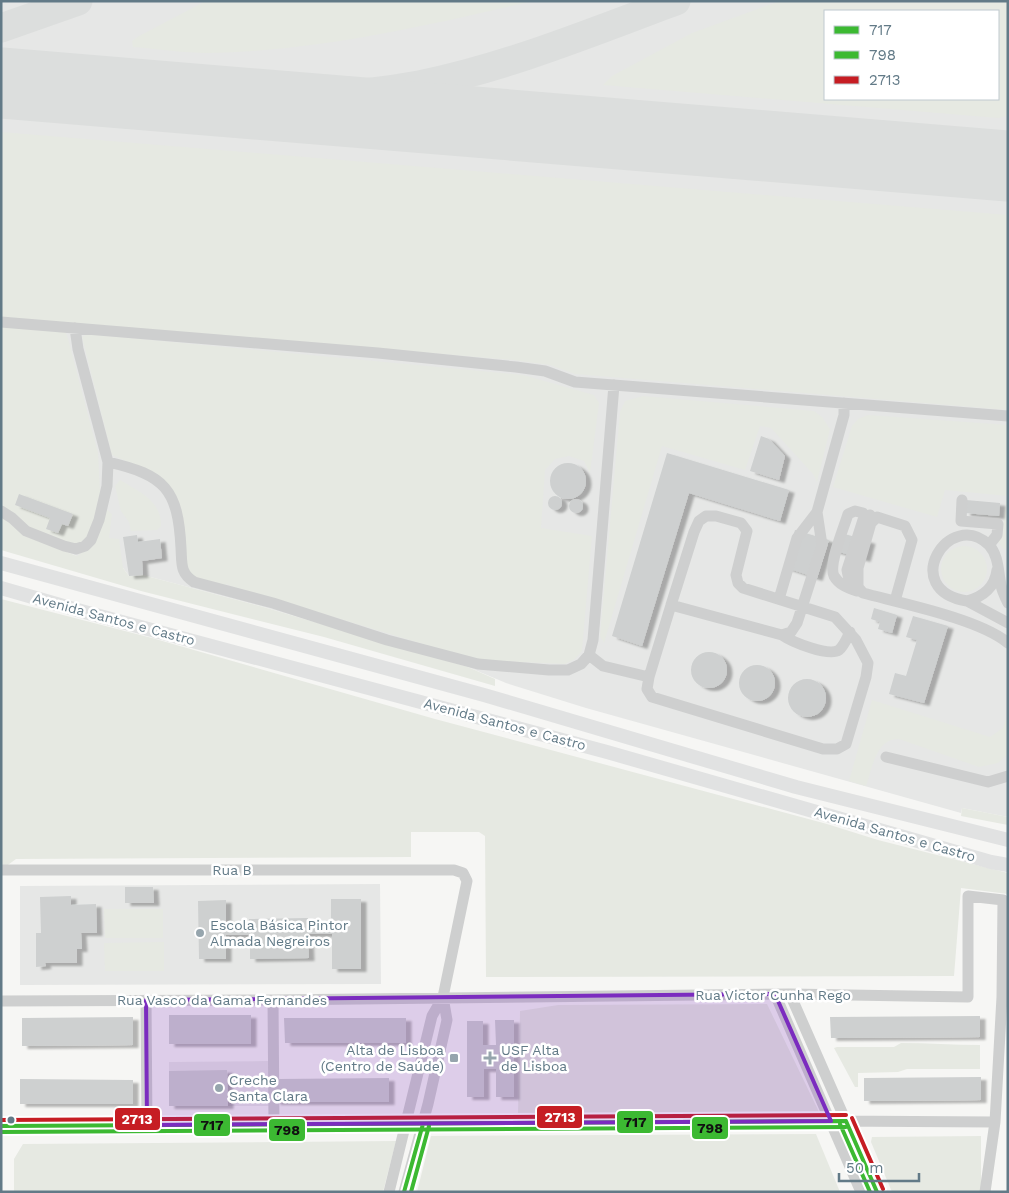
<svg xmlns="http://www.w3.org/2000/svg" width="1009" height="1193" font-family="'Work Sans',sans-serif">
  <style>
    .built { fill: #e6e7e6; fill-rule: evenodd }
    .green { fill: #e6e9e2; fill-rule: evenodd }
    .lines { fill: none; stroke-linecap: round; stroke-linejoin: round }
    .taxiway { stroke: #dcdedd; stroke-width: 29 }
    .runway { stroke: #dcdedd; stroke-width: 71 }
    .building { fill: #ced0d0; filter: url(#shadow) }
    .minor { stroke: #cecfcf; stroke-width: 11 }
    .major { stroke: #e1e2e2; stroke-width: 14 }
    .bus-1-casing { stroke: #fff; stroke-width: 8 }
    .bus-2-casing { stroke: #fff; stroke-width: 8 }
    .bus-3-casing { stroke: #fff; stroke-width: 8 }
    .bus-1 { stroke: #3cb932; stroke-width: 4 }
    .bus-2 { stroke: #3cb932; stroke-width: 4 }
    .bus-3 { stroke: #c61d23; stroke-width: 4 }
    .marked { fill: #7b2cbf; fill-opacity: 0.2; stroke: #7b2cbf; stroke-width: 4; stroke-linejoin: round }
    .poi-dot { fill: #96a5ad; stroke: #fff; stroke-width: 2 }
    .bus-dot { fill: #627a87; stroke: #fff; stroke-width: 2 }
    .labels { text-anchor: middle; stroke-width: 5; stroke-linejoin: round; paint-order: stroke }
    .street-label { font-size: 14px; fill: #627a87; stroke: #fff }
    .poi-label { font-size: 14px; fill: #627a87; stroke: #fff; text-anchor: start }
    .line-badge { stroke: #fff; stroke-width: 2 }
    .badge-label { font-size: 14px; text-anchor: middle; font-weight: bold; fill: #fff }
    .pale-badge-label { font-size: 14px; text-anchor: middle; font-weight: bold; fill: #111 }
  </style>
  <defs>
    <filter id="shadow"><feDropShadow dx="5.5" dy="3" stdDeviation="1" flood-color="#0004"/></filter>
  </defs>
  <rect width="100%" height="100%" fill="#f6f6f4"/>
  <path class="built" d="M1 1H1008V817L962 808 961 813 586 708 506 683 468 667 260 606 143 575 129 576 123 568 77 556 28 537 1 516ZM825 11H998V99H825Z
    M380 884 381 984 20 985V886Z
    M269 1061 270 1106H169V1062Z"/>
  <path class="green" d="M206 1H533C426 26 319 51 209 53 184 53 158 49 133 47L132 41 139 36Z
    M780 1H1008V116L998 118 603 85 612 76 692 33ZM825 11H998V99H825Z
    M1 132 1008 215V410L575 374 550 365 513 360 1 317Z
    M1 327 64 331 67 335 98 453 100 492 91 532 84 540 76 546 37 532 1 508Z
    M87 334 523 375 594 395 599 403 590 473 584 461 569 456 555 459 545 470 541 528 592 536 582 651 575 659 565 664 476 660 234 587 226 584 224 589 194 579 188 573 169 490 128 462 112 455 82 337Z
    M643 396 814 411 822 417 830 429 817 482 813 474 771 428 760 426 745 470 662 446 604 643 600 636 620 412 625 401Z
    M868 415 1008 425V496L945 490 937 517 833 487 852 426 858 419Z
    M120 480C138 491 162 501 161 526L157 530 131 531 129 522 121 511 115 486Z
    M1006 499H1008V549H1003L998 541 1002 535Z
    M105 508 112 514 109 538 119 539 123 568 129 576 143 575 260 606 468 667 495 679V686L324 637 141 591 1 550V516L28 537 77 556 94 544Z
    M941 569a23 23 0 1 1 46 0a23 23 0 1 1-46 0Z
    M1 599 152 638 435 719 827 824 878 840 1008 873V894L961 888 954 976 486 977 485 836 479 832H411V857L16 859 1 870Z
    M872 700 990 737 1003 728 1008 713V754L998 763 979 767 899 739C876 738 872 769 866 786L849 781Z
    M962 808 1008 817V825L961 816Z
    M104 909H163V938H105Z
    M164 942V971H105L104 943Z
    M767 1004 820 1114H518L520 1011 558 1005Z
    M901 1043C928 1043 953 1045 980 1045V1069H907L898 1072 858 1073V1087H855L834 1048 837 1047H894Z
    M816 1134 840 1192H417L431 1136Z
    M981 1136V1192H892L871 1142 872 1137Z
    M396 1141 383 1192H14V1159L23 1144Z"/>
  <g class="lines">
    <path class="taxiway" d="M1 28 78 1
      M177 97C258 100 339 100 419 85 508 67 592 32 676 1
      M1004 165 1008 164"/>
    <path class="runway" d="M1 83 1008 166"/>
  </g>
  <path class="building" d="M761 436 769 439 785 456 779 480 750 471Z
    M667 453 789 490 780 521 689 493 642 646 612 636Z
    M550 481a18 18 0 1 1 36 0a18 18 0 1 1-36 0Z
    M19 494 73 514 68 526 62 524 58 533 46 529 50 518 15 505Z
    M548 503a7 7 0 1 1 14 0a7 7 0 1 1-14 0Z
    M569 506a7 7 0 1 1 14 0a7 7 0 1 1-14 0Z
    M966 500 1000 503 999 516 965 513Z
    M795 530 829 540 817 578 784 567Z
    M837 532 870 541 865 559 832 550Z
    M137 535 138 542 160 539 162 558 142 561 143 575 129 576 123 537Z
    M874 608 897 615 892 633 878 629 880 622 871 619Z
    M913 616 948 626 924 703 889 694 895 673 906 676 917 640 906 637Z
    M691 670a18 18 0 1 1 36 0a18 18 0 1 1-36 0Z
    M739 683a18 18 0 1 1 36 0a18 18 0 1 1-36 0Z
    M788 698a19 19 0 1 1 38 0a19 19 0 1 1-38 0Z
    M125 887H153L154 903H125Z
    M71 896V905L96 904 97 933H81L82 949H77V963H45L46 966 36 967V933H41L40 897Z
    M331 899H361V969H332V934H308L309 958 250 959V935H226V959H199L198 901 226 900V924H249V919L308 918V923H331Z
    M169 1015H251V1044H169Z
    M980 1016V1037L831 1038 830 1017Z
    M133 1017V1045L22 1046V1018Z
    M284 1018H406V1043H285Z
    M495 1020H514V1097H496V1069H484V1097H467V1021H483V1045H496Z
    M227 1070 228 1106H169V1071Z
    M981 1077V1100L864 1101V1078Z
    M389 1078V1102H275V1079Z
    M20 1079 133 1080V1104H20Z"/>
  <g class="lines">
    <path class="minor" d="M1 322 378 353 516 367 545 371 575 382 1008 416
      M108 462C165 475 178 489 181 548 182 564 180 573 194 582L273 603 387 640 478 664 549 670H568L581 664 589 655 603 666 649 677
      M962 500 961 521 998 524 997 535 989 545
      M1 511 12 518 26 531 64 546 76 549 85 546 91 540 99 520 107 486 108 462 78 349 75 328
      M817 512 844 415V403
      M870 515 863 520 847 570C849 582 852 587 863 593 900 603 980 619 1008 643
      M997 570C995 587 983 597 967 601 898 590 949 507 989 545 999 556 998 572 1001 585 1002 591 1005 597 1008 603
      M857 591C848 588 839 585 834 576 828 564 844 528 848 514L855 511 863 513
      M863 593 858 587V568L871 523 877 517 905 526 912 540 895 601
      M779 599 797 538 817 512 822 545 797 623 791 632 782 635
      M967 601 1008 623
      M671 605 649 677 647 689 652 697 823 749H837L846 744 866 677 868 663 856 640 835 617 743 588 738 583 736 575 747 531 741 523 716 516H706L699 521 694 532 671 605 782 635C792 642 829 657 839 650 844 646 847 638 850 632
      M589 655 593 640 614 385
      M886 757 988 782 1008 776
      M1 870H454L463 873 467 881 443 997 432 1016 389 1192
      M775 994 861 1192
      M790 994 877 1192
      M146 1000 147 1125
      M273 1000 274 1124
      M1 1001 273 1000 790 994 968 997V896L1003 900 1002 997 995 1122 985 1192
      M1 1126 831 1121 995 1122
      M404 1192 428 1104 447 1020 443 997"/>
    <path class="major" d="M1 563 484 695 796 787 1008 840
      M1 588 81 611 607 752 991 862 1008 865"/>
    <g class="bus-1-casing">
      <path id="bus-1" d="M846 1121 877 1192
        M1 1126 846 1121
        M404 1192 423 1124"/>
    </g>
    <g class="bus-2-casing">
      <path id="bus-2" d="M840 1124 870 1192
        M1 1132 846 1127
        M411 1192 429 1126"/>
    </g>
    <g class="bus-3-casing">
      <path id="bus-3" d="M852 1118 883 1189
        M1 1120 846 1115"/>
    </g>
    <use href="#bus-1" class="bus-1"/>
    <use href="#bus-2" class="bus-2"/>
    <use href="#bus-3" class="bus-3"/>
  </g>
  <path class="marked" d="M775 994 831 1121 147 1125 146 1000Z"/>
  <g class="poi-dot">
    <circle cx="200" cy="933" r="5"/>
    <rect x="449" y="1053" width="10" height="10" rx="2.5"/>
    <path d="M487.5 1050.5h5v5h5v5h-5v5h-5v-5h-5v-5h5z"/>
    <circle cx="219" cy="1088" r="5"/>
  </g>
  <circle class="bus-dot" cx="11" cy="1120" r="4.5"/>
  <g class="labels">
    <g class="street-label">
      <text transform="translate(114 619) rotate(15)" y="5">Avenida Santos e Castro</text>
      <text transform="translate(505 724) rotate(15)" y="5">Avenida Santos e Castro</text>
      <text transform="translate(895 834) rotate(16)" y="5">Avenida Santos e Castro</text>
      <text x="232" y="875">Rua B</text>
      <text x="773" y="1000">Rua Victor Cunha Rego</text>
      <text x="222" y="1005">Rua Vasco da Gama Fernandes</text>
    </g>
    <g class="poi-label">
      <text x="210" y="930">Escola Básica Pintor<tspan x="210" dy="16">Almada Negreiros</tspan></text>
      <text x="444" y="1055" text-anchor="end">Alta de Lisboa<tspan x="444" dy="16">(Centro de Saúde)</tspan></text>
      <text x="501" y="1055">USF Alta<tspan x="501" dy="16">de Lisboa</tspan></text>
      <text x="229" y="1085">Creche<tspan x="229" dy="16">Santa Clara</tspan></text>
    </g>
  </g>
  <g class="line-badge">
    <rect x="536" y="1105" width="47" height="24" rx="5" fill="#c61d23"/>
    <rect x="114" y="1107" width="47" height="24" rx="5" fill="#c61d23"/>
    <rect x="616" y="1110" width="38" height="24" rx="5" fill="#3cb932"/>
    <rect x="193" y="1113" width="38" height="24" rx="5" fill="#3cb932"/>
    <rect x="691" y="1116" width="38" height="24" rx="5" fill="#3cb932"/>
    <rect x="268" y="1118" width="38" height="24" rx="5" fill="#3cb932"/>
  </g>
  <g class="badge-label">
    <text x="560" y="1122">2713</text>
    <text x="137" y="1124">2713</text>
  </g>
  <g class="pale-badge-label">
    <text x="635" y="1127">717</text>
    <text x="212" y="1130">717</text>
    <text x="710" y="1133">798</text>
    <text x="287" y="1135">798</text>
  </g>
  <rect width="1009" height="1193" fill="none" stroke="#627a87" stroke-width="5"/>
  <rect x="824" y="10" width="175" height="90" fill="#ffffff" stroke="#c0cacf"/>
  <rect x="834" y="26" width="25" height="8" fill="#3cb932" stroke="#c0cacf"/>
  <text x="869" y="35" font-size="15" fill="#627a87">717</text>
  <rect x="834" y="51" width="25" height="8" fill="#3cb932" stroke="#c0cacf"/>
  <text x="869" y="60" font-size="15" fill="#627a87">798</text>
  <rect x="834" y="76" width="25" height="8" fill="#c61d23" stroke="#c0cacf"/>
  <text x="869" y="85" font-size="15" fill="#627a87">2713</text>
  <path d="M839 1173v8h80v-8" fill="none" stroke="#627a87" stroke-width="2.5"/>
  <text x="846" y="1173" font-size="15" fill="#627a87" stroke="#ffffff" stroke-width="4" paint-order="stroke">50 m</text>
</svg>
